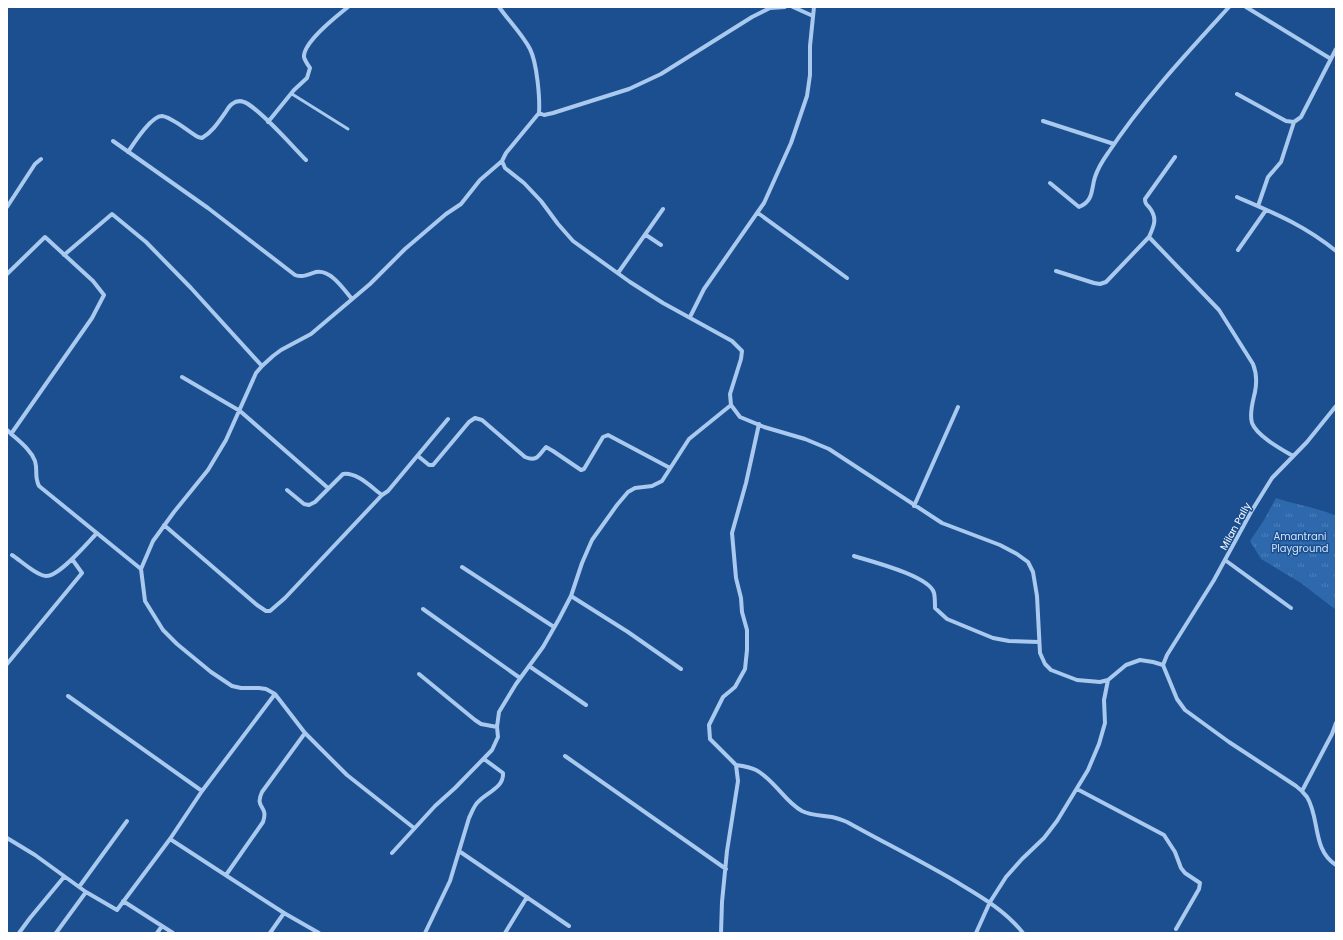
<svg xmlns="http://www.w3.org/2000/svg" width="1343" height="940" font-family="Poppins,sans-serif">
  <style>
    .grass { fill: url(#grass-tufts) }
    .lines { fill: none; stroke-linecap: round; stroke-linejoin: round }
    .lane { stroke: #a9c9ee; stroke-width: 3 }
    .street { stroke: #a9c9ee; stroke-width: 4 }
    .labels { text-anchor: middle; stroke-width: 3; stroke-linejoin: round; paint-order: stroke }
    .street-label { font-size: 10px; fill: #fff; stroke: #1b4f8f }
    .park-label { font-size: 10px; fill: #cfe3fa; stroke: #1b4f8f }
  </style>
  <defs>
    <pattern id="grass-tufts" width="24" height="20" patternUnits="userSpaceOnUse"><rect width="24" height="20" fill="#2e69ad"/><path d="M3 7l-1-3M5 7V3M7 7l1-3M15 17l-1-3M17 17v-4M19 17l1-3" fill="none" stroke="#4d80b9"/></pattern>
  </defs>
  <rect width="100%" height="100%" fill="#1b4f8f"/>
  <path class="grass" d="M1276 498C1296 505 1317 507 1336 516V610L1301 583 1261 559 1250 541 1264 520Z"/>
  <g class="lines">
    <path class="lane" d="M292 94 348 129"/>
    <path class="street" d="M499 7C509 21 522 34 530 49 537 63 540 98 539 113L506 153 502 161 505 168 524 183 541 201 558 224 573 241 630 282 663 303 732 341 742 351 741 359 730 394 731 405 740 417 764 427 805 439 829 449 942 523 1000 545 1017 554 1028 562 1033 572 1037 596 1040 653 1045 664 1051 670 1077 680 1100 682 1108 680 1126 665 1140 660 1153 662 1163 665 1177 699 1185 710 1229 742 1296 786C1300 789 1304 793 1307 797 1320 818 1312 850 1336 865
      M793 7 813 16
      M1246 7 1331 59
      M1237 94 1286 121 1294 122 1301 117 1336 49
      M539 113 544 115 553 113 629 89 661 74 752 17 770 8 785 7
      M1043 121 1114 144
      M268 122 294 90 307 78 310 68C308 65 305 61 304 57 303 42 337 16 348 7
      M113 141 208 208 295 275C303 278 309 274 316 272 331 269 344 290 352 299
      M128 152C134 143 151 116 162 116 172 117 189 132 198 137L202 138C212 132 218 123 225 113 227 110 229 106 232 104 236 101 239 100 244 102 258 107 294 148 306 160
      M1050 183 1079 207C1094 201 1091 189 1095 177 1098 168 1103 160 1108 153 1143 100 1187 53 1229 7
      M1237 197C1274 213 1304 225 1336 251
      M1258 206 1268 177 1281 162 1294 122
      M7 207 35 164 41 159
      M758 213 847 278
      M646 235 661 245
      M1149 237C1154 226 1158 218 1149 207 1146 204 1145 203 1145 199L1175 157
      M1238 250 1266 210
      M64 255 112 214 146 242 191 288 262 366
      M1056 271 1094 283 1100 284 1106 282 1149 237 1219 310 1253 364C1257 374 1257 382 1255 392 1253 401 1249 413 1252 423 1257 436 1281 449 1293 456
      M618 273 663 209
      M7 274 45 237 93 281 104 295 92 318 11 434
      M690 317 704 289 764 203 791 143 807 96 810 75V46L814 7
      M182 377 240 411 328 488
      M7 430C16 439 30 448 35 461 38 471 34 476 39 486L141 569 145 601 163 630 177 644 211 672 232 686 241 688H259L266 689 275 694 305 733 347 775 414 828
      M418 456 429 465H433L469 422 475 418 482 420 525 457C537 462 538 456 546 447L553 451 581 470 584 469 603 437 608 435 670 468
      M287 490 304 504 309 505 315 502 343 474C357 472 371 487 382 495
      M914 506 958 407
      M164 525 257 605 266 611H270L285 598 382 495 388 491 448 419
      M12 555C20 560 37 576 46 576 59 577 88 542 97 533
      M854 556C870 561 930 576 934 593 935 597 935 603 935 608L947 619 993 638 1009 641 1039 642
      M1225 560 1291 608
      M462 567 554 627
      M141 569 153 541 174 512 208 470 226 440 256 373 262 366 273 356 281 350 311 334 370 284 405 249 446 214 461 204 480 180 502 161
      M571 596 628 632 681 669
      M423 609 520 678
      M7 664 82 573 72 559
      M1163 665 1167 655 1214 580 1251 512 1272 478 1307 442 1336 406
      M529 666 586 705
      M419 674 475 720 481 724 497 727
      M68 696 202 791
      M565 756 726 869
      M736 765C743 766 750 767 756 770 775 780 784 801 802 811 812 816 822 815 832 817 837 818 842 820 847 822 883 842 919 860 955 881 980 896 1005 910 1023 933
      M1077 789 1164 835 1175 852 1181 868 1185 873 1200 883 1199 889 1176 929
      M1302 791 1332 734 1336 723
      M7 838 35 855 86 892 117 910 170 839 202 791 275 694
      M170 839 284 913 319 933
      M459 851 569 926
      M392 853 435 806 455 788 492 750 498 737 497 727 499 712 516 684 543 647 559 619 571 596 582 563 592 540 617 505 628 492 635 488 652 486 662 481 689 439 731 405
      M226 875 263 822C269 805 254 809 262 792L305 733
      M79 887 127 821
      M123 901 173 933
      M19 933 30 918 64 877
      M56 933 86 892
      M157 933 162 926
      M270 933 284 913
      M425 933 450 881 469 818C472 812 474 805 479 801 488 792 504 787 503 773L484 759
      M505 933 527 897
      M721 933 722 902 727 851 738 781 736 765 710 739 709 725 723 697 735 687 745 669 747 650V630L742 612 741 598 736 578 732 533 746 483 759 424
      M976 933 990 902 1006 877 1022 859 1044 838 1057 821 1088 770 1099 744 1105 723 1104 700 1108 680"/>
  </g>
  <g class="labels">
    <g class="street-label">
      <text transform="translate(1235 526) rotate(-61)" y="4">Milan Pally</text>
    </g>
    <g class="park-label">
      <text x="1300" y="540">Amantrani<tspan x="1300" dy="12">Playground</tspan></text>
    </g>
  </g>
  <rect width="1343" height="940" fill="none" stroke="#ffffff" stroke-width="16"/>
</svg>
